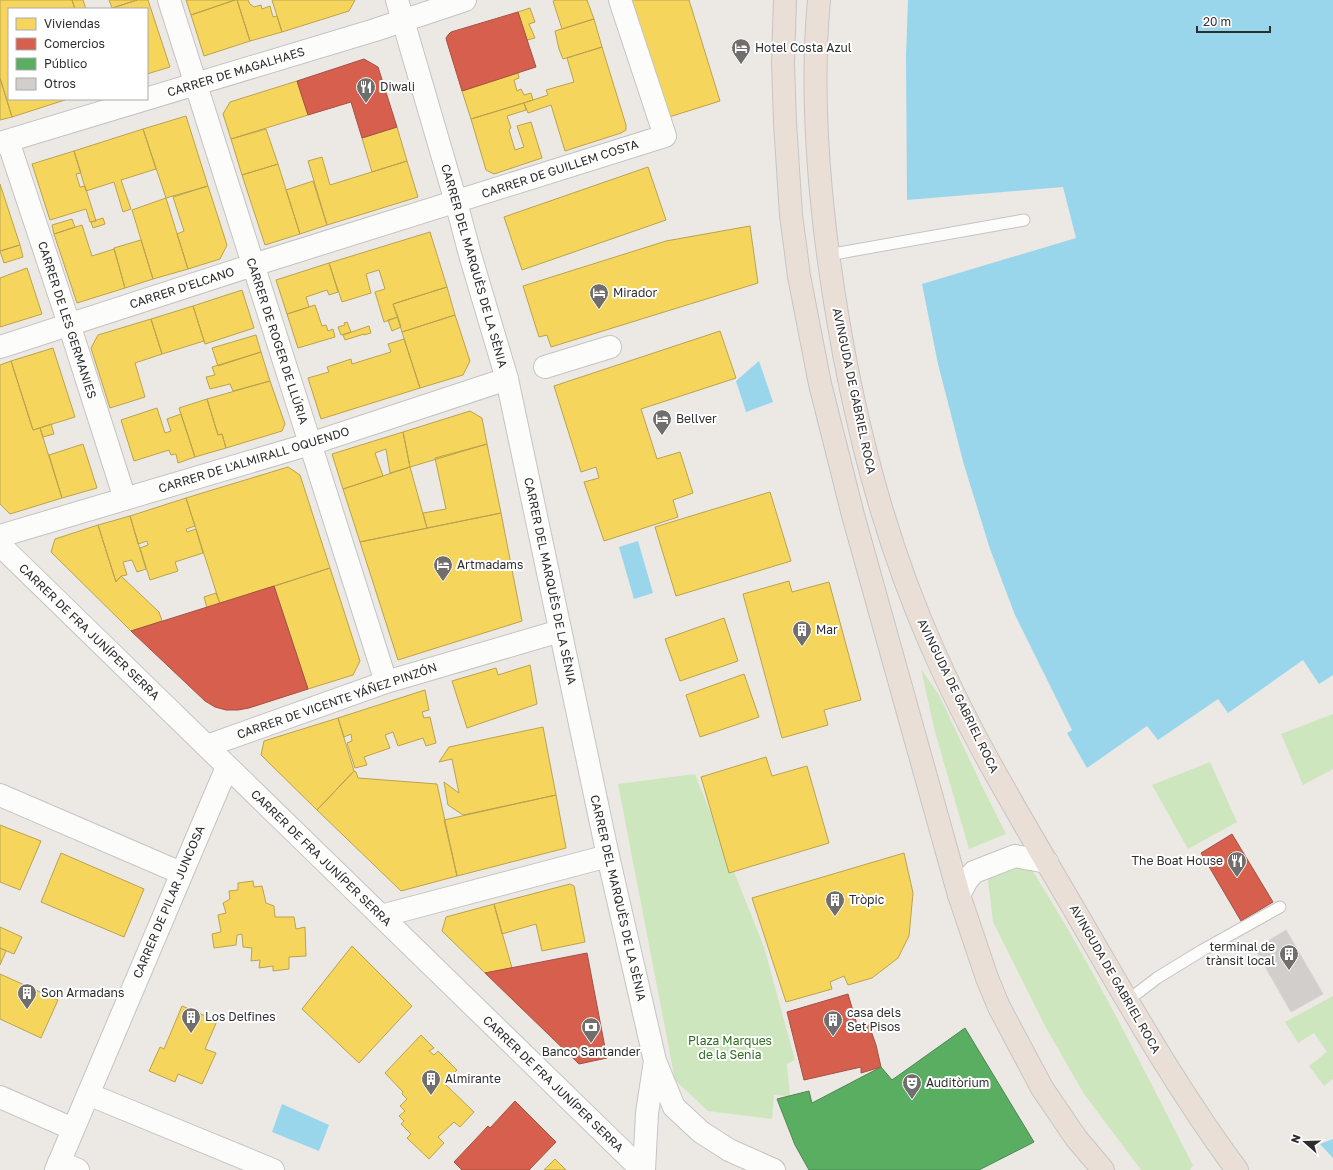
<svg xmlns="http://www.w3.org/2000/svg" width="1333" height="1170" font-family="'Golos Text',sans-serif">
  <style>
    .green { fill: #cee6be }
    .water { fill: #99d6ec }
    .homes { fill: #f6d55c; stroke: #baa34e }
    .shops { fill: #d6604d; stroke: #a45144 }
    .public { fill: #5aae61; stroke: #4d8852 }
    .building { fill: #d1cecb; stroke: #d7d4d0 }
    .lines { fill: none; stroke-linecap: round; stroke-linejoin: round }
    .lane-casing { stroke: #c5c4c5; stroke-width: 13 }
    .street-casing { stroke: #c5c4c5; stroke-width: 24 }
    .secondary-casing { stroke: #c5c4c5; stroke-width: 24 }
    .highway-casing { stroke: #c6c5c4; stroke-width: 24 }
    .lane { stroke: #fcfcfb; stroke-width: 11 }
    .street { stroke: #fcfcfb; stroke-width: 22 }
    .secondary { stroke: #fcfcfb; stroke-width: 22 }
    .highway { stroke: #eadfd6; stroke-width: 22 }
    .labels { text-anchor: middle; stroke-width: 4; stroke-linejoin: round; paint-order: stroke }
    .poi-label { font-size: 12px; fill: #2e2e2e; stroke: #fff; text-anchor: start }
    .street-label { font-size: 12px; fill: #2e2e2e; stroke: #fff }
    .park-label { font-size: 12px; fill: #2c6e1b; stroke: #fff }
  </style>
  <rect width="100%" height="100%" fill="#ece8e4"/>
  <path class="green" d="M921 669 939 695 981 784 1006 834 969 849 935 732Z
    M1333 714V769L1303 785 1281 734Z
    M1210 762 1237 822 1188 849 1152 785Z
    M695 774 764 947 795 1060 787 1064 790 1096 774 1095 772 1119 708 1111 675 1080 618 784Z
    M1028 864C1090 960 1140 1063 1193 1165L1190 1170H1141L1084 1094 1045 1026 993 922 987 872Z
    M1333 996V1079L1324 1086 1309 1066 1327 1052 1314 1033 1298 1043 1285 1022Z"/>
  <path class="water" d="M908 0H1333V675L1319 684 1303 660 1228 713 1218 699 1158 740 1147 726 1087 768 1067 733 1072 730 1015 615 990 549 964 465 938 364 922 284 1076 238 1063 187 907 200 906 56Z
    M759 361 773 402 746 412 736 381Z
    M638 541 653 593 634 599 619 547Z
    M282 1104 329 1125 319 1151 272 1132Z
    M1333 1139V1158L1320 1144Z"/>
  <path class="homes" d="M0 0H72L75 9H9V99H68L12 117 0 78Z
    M72 0H83L86 9H75Z
    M109 0H137L112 8Z
    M137 0H148L170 67 147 74V9H110Z
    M186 0H235L191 15Z
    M235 0H237L250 41 204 56 191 15Z
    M237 0H248L250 4 254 7 261 5 262 9 270 6 273 17 277 16 282 32 250 41Z
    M272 0H355L349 11 282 32Z
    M556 0H587L594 19 562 29 553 1Z
    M632 0H689L720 101 669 117Z
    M530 8 535 22 529 24 535 38 527 40 518 12Z
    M594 19 602 47 563 59 559 49 555 31Z
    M602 47 626 125V130L621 133 565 151 551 105 528 113 524 103 548 95 546 90 574 82 567 58Z
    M518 73 519 78 514 80 517 91 521 89 524 95 531 93 533 100 471 119 462 91Z
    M0 78 12 117 0 120Z
    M297 81 308 115 231 139 223 114 230 102Z
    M524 103 526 110 507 116 511 128 509 130 515 150 524 147 517 126 531 122 542 158 494 174 486 170 471 119Z
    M186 116 208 186 166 198 143 129Z
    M397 127 407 161 372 172 362 138Z
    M143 129 156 169 121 180 131 209 123 212 114 182 86 191 74 151Z
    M266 129 278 164 242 175 231 139Z
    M74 151 81 173 76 174 80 187 85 186 96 221 90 222 86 209 50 220 32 164Z
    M322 157 330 185 407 161 418 197 327 225 308 161Z
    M278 164 300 234 265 245 242 175Z
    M648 167 666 220 522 270 504 217Z
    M313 181 327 225 300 234 286 190Z
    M0 184 20 245 0 251Z
    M208 186 227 245 220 259 188 269 177 234 184 231 173 197Z
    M166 198 188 269 153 279 132 210Z
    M103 218 105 224 93 228 91 222Z
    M72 219 75 227 54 234 52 225Z
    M82 225 92 256 114 249 125 288 77 303 54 234Z
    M750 226 758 283 551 347 547 335 539 337 523 286 666 241Z
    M430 232 447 287 393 304 398 317 384 322 375 292 385 289 379 270 366 274 371 293 342 302 329 263Z
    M141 240 153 279 125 288 114 248Z
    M20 245 23 257 4 263 0 251Z
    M329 263 338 292 329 295 327 290 306 297 309 307 287 314 276 280Z
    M27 268 42 314 0 327V278Z
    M447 287 455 315 402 332 393 304Z
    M242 290 254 328 205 344 193 306Z
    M315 305 322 326 326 325 328 331 333 329 335 337 298 348 287 314Z
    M193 306 204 341 162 354 151 319Z
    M455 315 470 361 463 375 420 388 402 332Z
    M398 317 401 327 392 331 388 320Z
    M151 319 162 354 135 363 145 397 110 408 91 348 98 335Z
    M347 322 351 332 341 335 338 327 345 325 344 323Z
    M369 326 371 333 364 335V334L345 340 343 335Z
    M720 331 736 378 641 409 657 459 680 452 693 493 673 500 678 517 604 541 584 482 599 478 596 467 581 472 554 386Z
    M256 335 261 352 218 366 212 348Z
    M404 339 420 388 321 419 308 378 329 372 327 367 351 359 352 364 391 352 388 344Z
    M53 348 75 417 33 430 11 361Z
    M261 352 270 381 233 391 230 384 210 389 206 377 215 375 212 367Z
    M11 361 33 430 40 428 62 498 10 514 0 504V365Z
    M270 381 285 424 282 431 226 448 222 434 218 435 207 399Z
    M207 399 218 435 222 434 226 448 195 457 179 408Z
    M157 408 165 433 171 431 167 419 181 414 195 457 178 463 176 454 171 455 169 450 134 461 121 420Z
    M470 411 482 418 487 444 410 467 403 432Z
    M51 424 54 434 43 437 40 428Z
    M403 432 410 467 390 473 386 449 375 453 383 476 343 489 332 454Z
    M83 444 97 488 62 498 49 455Z
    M487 444 501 513 427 528 423 513 446 509 435 458Z
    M288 467 300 475 330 568 220 604 186 498Z
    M410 467 427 528 360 542 343 489Z
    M770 492 791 561 676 596 655 527Z
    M186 498 195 526 186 529 187 532 196 529 203 553 175 562 178 571 150 580 140 548 148 545 147 541 138 544 130 516Z
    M501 513 522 621 398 660 360 542Z
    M130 516 146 569 137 572 132 560 123 562 127 575 121 576 116 582 98 525Z
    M98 525 116 582 121 576 159 612 162 621 131 631 51 552 55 539Z
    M330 568 360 661 353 675 308 689 274 586Z
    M789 581 792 592 829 582 861 700 824 710 828 725 782 738 743 594Z
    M216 593 220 604 207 608 204 597Z
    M724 618 738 661 680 681 665 639Z
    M530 665 537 704 467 728 452 681 496 668 498 675Z
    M744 674 759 717 700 737 686 695Z
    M425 690 429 710 422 712 424 718 430 717 436 743 426 746 423 738 398 746 393 732 385 735 390 748 364 757 367 765 355 768 347 743 352 741 351 734 344 737 338 718Z
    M338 718 354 771 317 810 261 755 264 741Z
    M543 727 556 795 463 815 448 805 444 782 459 793 452 759 439 762 449 747Z
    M766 757 772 776 807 766 829 843 729 873 701 777Z
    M354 771 356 772 358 778 437 784 457 876 401 891 317 810Z
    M556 795 566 848 457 876 444 820Z
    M0 825 41 841 20 890 0 882Z
    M61 853 144 889 124 937 41 902Z
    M904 853 913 893 909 936 898 958 872 978 848 985 844 976 830 982 832 989 786 1002 752 898Z
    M253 881 254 887 262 886 266 903 274 906 275 917H294L296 929 305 927 306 956 289 957V969L273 971V966L259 968 260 960 251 961 252 948 243 947 242 934 237 935 236 945 214 948 212 934 221 932 218 915 226 913 223 903 230 899 229 891 238 890V883Z
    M570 884 574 886 585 942 542 951 536 924 502 934 494 904Z
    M494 904 512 968 485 973 442 931 446 917Z
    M0 927 22 937 14 954 0 948Z
    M352 946 412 1006 359 1063 302 1009Z
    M0 948 6 951 0 965Z
    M0 974 58 1000 41 1038 0 1019Z
    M182 1006 217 1021 205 1049 216 1053 202 1084 178 1074 175 1082 149 1071 160 1047 164 1049Z
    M421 1035 434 1048 429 1051 434 1055 438 1051 457 1070 444 1083 474 1112 460 1127 454 1122 438 1137 444 1143 429 1159 407 1138 411 1134 401 1124 404 1121 399 1116 405 1111 400 1106 407 1099 402 1094 403 1092 385 1073Z
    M555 1159 566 1170H544Z"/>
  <path class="shops" d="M518 12 536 67 462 91 447 42 446 38 448 35 451 32Z
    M364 59 378 67 397 127 362 138 351 102 308 115 297 81Z
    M274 586 308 689 249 708 238 710H226L215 707 205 701 131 631Z
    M1232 834 1273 902 1241 921 1201 853Z
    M587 953 607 1058 579 1064 485 973Z
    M848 994 858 1028 869 1025 876 1045 881 1067 861 1073V1067L804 1080 787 1012Z
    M515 1101 556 1142 529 1170H462L454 1162 488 1126 490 1128Z"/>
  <path class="public" d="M965 1028 1034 1142 979 1170H809L795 1145 777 1099 809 1091 812 1103 881 1067 892 1080Z"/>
  <path class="building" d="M1286 930 1323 994 1291 1012 1255 949Z"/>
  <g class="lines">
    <g class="lane-casing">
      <path id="lane" d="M828 255 1024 220
        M1127 1001 1157 978 1201 951 1280 907"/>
    </g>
    <g class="street-casing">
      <path id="street" d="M169 0 386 682
        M8 141 69 324 125 499
        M0 143 375 30 465 0
        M0 347 253 265 665 136 620 0
        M545 367 610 347
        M0 536 310 444 507 379
        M207 746 386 682 560 631
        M0 795 181 873
        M959 895 967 880 974 872 1015 856 1047 862
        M381 916 608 856
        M88 1094 273 1170
        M0 1097 73 1129
        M59 1162 78 1170
        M56 1170 227 767"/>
    </g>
    <g class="secondary-casing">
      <path id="secondary" d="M397 0 456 202 471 258 507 379 608 856 655 1061 647 1113 644 1170
        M0 545 642 1170
        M655 1061 674 1107 701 1132 729 1150 774 1170"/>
    </g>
    <g class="highway-casing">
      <path id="highway" d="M785 0 783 63 785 123 791 215 795 245 799 276 820 384 853 515 959 895 987 978 999 1007 1042 1088 1076 1138 1103 1170
        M819 0C811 85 817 170 828 254 846 388 877 523 932 647 973 741 1027 828 1078 916 1128 1002 1177 1089 1237 1170"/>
    </g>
    <use href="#lane" class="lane"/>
    <use href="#street" class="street"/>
    <use href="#secondary" class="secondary"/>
    <use href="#highway" class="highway"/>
  </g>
  <defs>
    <g id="hotel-pin" transform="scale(1)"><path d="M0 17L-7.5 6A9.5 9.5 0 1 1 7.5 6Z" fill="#706f6e" stroke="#fff"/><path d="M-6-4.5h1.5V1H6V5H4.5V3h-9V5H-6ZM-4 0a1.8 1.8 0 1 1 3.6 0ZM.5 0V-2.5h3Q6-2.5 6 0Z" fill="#fff"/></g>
    <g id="restaurant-pin" transform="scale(1)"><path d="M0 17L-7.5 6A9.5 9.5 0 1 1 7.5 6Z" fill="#706f6e" stroke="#fff"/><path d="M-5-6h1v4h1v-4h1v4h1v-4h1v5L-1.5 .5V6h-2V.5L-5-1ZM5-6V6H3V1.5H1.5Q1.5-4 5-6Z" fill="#fff"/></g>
    <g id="building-pin" transform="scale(1)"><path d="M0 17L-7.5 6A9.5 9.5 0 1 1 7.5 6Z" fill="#706f6e" stroke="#fff"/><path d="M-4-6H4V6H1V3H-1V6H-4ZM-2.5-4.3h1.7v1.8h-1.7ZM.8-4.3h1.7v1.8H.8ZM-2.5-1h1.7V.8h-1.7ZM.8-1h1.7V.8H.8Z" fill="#fff"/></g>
    <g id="bank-pin" transform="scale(1)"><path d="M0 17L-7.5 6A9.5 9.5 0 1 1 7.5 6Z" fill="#706f6e" stroke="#fff"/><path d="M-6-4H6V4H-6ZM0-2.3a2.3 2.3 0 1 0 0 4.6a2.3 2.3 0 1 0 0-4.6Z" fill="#fff"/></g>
    <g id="theatre-pin" transform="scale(1)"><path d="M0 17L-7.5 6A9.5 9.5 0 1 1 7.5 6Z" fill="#706f6e" stroke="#fff"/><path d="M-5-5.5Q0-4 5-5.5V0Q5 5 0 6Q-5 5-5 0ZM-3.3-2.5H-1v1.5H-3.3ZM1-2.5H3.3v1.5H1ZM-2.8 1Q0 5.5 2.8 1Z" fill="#fff"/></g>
  </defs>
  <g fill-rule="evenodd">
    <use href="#hotel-pin" x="741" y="48"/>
    <use href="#restaurant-pin" x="366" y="87"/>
    <use href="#hotel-pin" x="599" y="293"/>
    <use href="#hotel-pin" x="662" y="419"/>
    <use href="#hotel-pin" x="443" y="565"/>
    <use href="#building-pin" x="802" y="630"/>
    <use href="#restaurant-pin" x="1237" y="861"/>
    <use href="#building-pin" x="835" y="900"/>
    <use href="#building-pin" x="1289" y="954"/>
    <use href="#building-pin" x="27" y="993"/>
    <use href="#building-pin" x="191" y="1017"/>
    <use href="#building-pin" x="833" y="1020"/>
    <use href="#bank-pin" x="591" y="1027"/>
    <use href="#building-pin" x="431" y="1079"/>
    <use href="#theatre-pin" x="912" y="1083"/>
  </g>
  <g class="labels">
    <g class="poi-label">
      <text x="755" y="52">Hotel Costa Azul</text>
      <text x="380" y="91">Diwali</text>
      <text x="613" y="297">Mirador</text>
      <text x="676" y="423">Bellver</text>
      <text x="457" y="569">Artmadams</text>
      <text x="816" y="634">Mar</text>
      <text x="1223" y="865" text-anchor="end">The Boat House</text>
      <text x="849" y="904">Tròpic</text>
      <text x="1275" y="951" text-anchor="end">terminal de<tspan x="1275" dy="14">trànsit local</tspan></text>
      <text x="41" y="997">Son Armadans</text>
      <text x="847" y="1017">casa dels<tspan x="847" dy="14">Set Pisos</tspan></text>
      <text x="205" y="1021">Los Delfines</text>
      <text x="591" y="1056" text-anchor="middle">Banco Santander</text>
      <text x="445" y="1083">Almirante</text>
      <text x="926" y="1087">Auditòrium</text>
    </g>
    <g class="street-label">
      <text transform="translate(236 72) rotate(-17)" y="4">CARRER DE MAGALHAES</text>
      <text transform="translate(560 169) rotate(-18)" y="4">CARRER DE GUILLEM COSTA</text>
      <text transform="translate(474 266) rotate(74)" y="4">CARRER DEL MARQUÈS DE LA SÈNIA</text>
      <text transform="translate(182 288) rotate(-18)" y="4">CARRER D'ELCANO</text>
      <text transform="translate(67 320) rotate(72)" y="4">CARRER DE LES GERMANIES</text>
      <text transform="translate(277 341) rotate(72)" y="4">CARRER DE ROGER DE LLÚRIA</text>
      <text transform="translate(854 391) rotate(78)" y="4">AVINGUDA DE GABRIEL ROCA</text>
      <text transform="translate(254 460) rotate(-17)" y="4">CARRER DE L'ALMIRALL OQUENDO</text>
      <text transform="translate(550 581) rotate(78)" y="4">CARRER DEL MARQUÈS DE LA SÈNIA</text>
      <text transform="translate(89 632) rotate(44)" y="4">CARRER DE FRA JUNÍPER SERRA</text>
      <text transform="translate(958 696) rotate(64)" y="4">AVINGUDA DE GABRIEL ROCA</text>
      <text transform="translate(337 701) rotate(-19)" y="4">CARRER DE VICENTE YÁÑEZ PINZÓN</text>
      <text transform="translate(321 858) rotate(44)" y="4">CARRER DE FRA JUNÍPER SERRA</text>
      <text transform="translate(618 898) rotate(77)" y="4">CARRER DEL MARQUÈS DE LA SÈNIA</text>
      <text transform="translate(169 902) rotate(-67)" y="4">CARRER DE PILAR JUNCOSA</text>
      <text transform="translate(1115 979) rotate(60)" y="4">AVINGUDA DE GABRIEL ROCA</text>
      <text transform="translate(553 1084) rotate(44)" y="4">CARRER DE FRA JUNÍPER SERRA</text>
    </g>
    <g class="park-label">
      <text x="730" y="1045">Plaza Marques<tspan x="730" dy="14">de la Senia</tspan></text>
    </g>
  </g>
  <rect x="8" y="8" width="140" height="92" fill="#ffffff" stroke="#ababab"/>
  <rect x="16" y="18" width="20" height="12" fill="#f6d55c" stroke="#ababab"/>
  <text x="44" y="28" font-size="12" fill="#2e2e2e">Viviendas</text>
  <rect x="16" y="38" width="20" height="12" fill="#d6604d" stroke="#ababab"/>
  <text x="44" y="48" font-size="12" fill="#2e2e2e">Comercios</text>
  <rect x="16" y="58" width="20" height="12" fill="#5aae61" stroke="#ababab"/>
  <text x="44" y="68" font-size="12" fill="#2e2e2e">Público</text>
  <rect x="16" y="78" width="20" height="12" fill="#d1cecb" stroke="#ababab"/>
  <text x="44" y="88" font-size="12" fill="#2e2e2e">Otros</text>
  <g transform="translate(1305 1142) rotate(290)" stroke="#ffffff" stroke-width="3" paint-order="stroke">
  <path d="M0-3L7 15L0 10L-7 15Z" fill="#2e2e2e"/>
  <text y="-6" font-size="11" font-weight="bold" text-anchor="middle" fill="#2e2e2e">N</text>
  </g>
  <path d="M1197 26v6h73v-6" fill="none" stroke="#2e2e2e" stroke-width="2"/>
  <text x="1203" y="26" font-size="12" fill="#2e2e2e" stroke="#ffffff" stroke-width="3" paint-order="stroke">20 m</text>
</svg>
